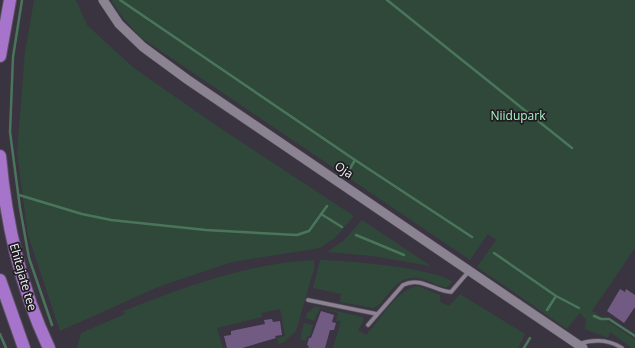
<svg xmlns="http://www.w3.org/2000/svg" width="635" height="348" font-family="'Open Sans',sans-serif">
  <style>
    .green { fill: #304839 }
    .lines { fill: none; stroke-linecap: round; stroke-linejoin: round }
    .stream { stroke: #49765b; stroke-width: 2.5 }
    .building { fill: #715b83 }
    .service-casing { stroke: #58525d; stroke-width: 5 }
    .tertiary-casing { stroke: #58525d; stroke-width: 10 }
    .trunk-casing { stroke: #58525d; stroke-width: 14 }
    .service { stroke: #8b8392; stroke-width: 3.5 }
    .tertiary { stroke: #8b8392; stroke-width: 9 }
    .trunk { stroke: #a674cb; stroke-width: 12 }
    .labels { text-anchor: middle; stroke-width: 3.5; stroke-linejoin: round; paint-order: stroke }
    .park-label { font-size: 12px; fill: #acf5c7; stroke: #201d22 }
    .street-label { font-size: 12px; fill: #f4f0f8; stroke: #201d22 }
  </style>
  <rect width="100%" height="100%" fill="#3a3340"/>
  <path class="green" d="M34 0H76L87 25 134 68 217 126 354 216 336 237 320 248 232 262 158 287 60 331 28 235 17 153 25 52Z
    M111 0H635V248L592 311 635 339V348H632L610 332 608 338 585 329 586 319 580 313 567 329 477 267 496 240 488 234 470 260 140 37 120 14Z
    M362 220 431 266 372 256 327 252 343 241Z
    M314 260V269L296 331 283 343 278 344 277 338 285 336 280 309 261 313 262 317 217 328 223 348H77L81 333 125 314 123 311C187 286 244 264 314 260Z
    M320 260C348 261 432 267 453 282L447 287C439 287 433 283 426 280 400 271 393 290 378 306L373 308 340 302 341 294 313 288Z
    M418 286 440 295V302L449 306 460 294 525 334 518 348H333L341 321H336L338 313 320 308 314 321 306 318 307 313 312 310 314 306 363 317V322L358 330 366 335C380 320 397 289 418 286Z
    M304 323 313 325 310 336H308L306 341 300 339Z"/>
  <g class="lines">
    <path class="stream" d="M22 0 13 57 10 132 20 208 29 258 52 325
      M120 0 355 160 472 237
      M387 0 572 148
      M348 172 355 160
      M19 195 82 214 111 220 206 230 297 235 309 231 327 206
      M321 214 342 227
      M356 235 404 255
      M494 253 556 296 579 308
      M547 310 556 296
      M594 316 601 319H609L635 336
      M0 334 6 348
      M524 348 530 338"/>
  </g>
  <path class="building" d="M620 289 625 292 626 289 635 295V307L624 323 607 311Z
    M321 311 334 315 332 322 336 323 334 330H330L325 348H308L309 346 307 345 309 338H311Z
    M272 319 273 322 280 321 282 335 275 336 276 338 242 348H227L224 336 231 335V331L265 324 264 320Z"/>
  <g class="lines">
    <g class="service-casing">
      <path id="service" d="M308 300 377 314
        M368 325 403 285C420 276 434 291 451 292L469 271
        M579 344C594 339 608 339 622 348"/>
    </g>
    <g class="tertiary-casing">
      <path id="tertiary" d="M103 0 119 24 143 47 188 80 583 348"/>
    </g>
    <g class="trunk-casing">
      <path id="trunk" d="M0 56 10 0
        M0 156C6 223 20 287 49 348
        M0 280 24 348"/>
    </g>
    <use href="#service" class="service"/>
    <use href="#tertiary" class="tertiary"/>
    <use href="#trunk" class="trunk"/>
  </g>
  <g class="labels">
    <g class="park-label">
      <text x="518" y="120">Niidupark</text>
    </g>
    <g class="street-label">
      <text transform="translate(344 170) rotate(34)" y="4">Oja</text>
      <text transform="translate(23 277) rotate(74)" y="4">Ehitajate tee</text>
    </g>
  </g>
</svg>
